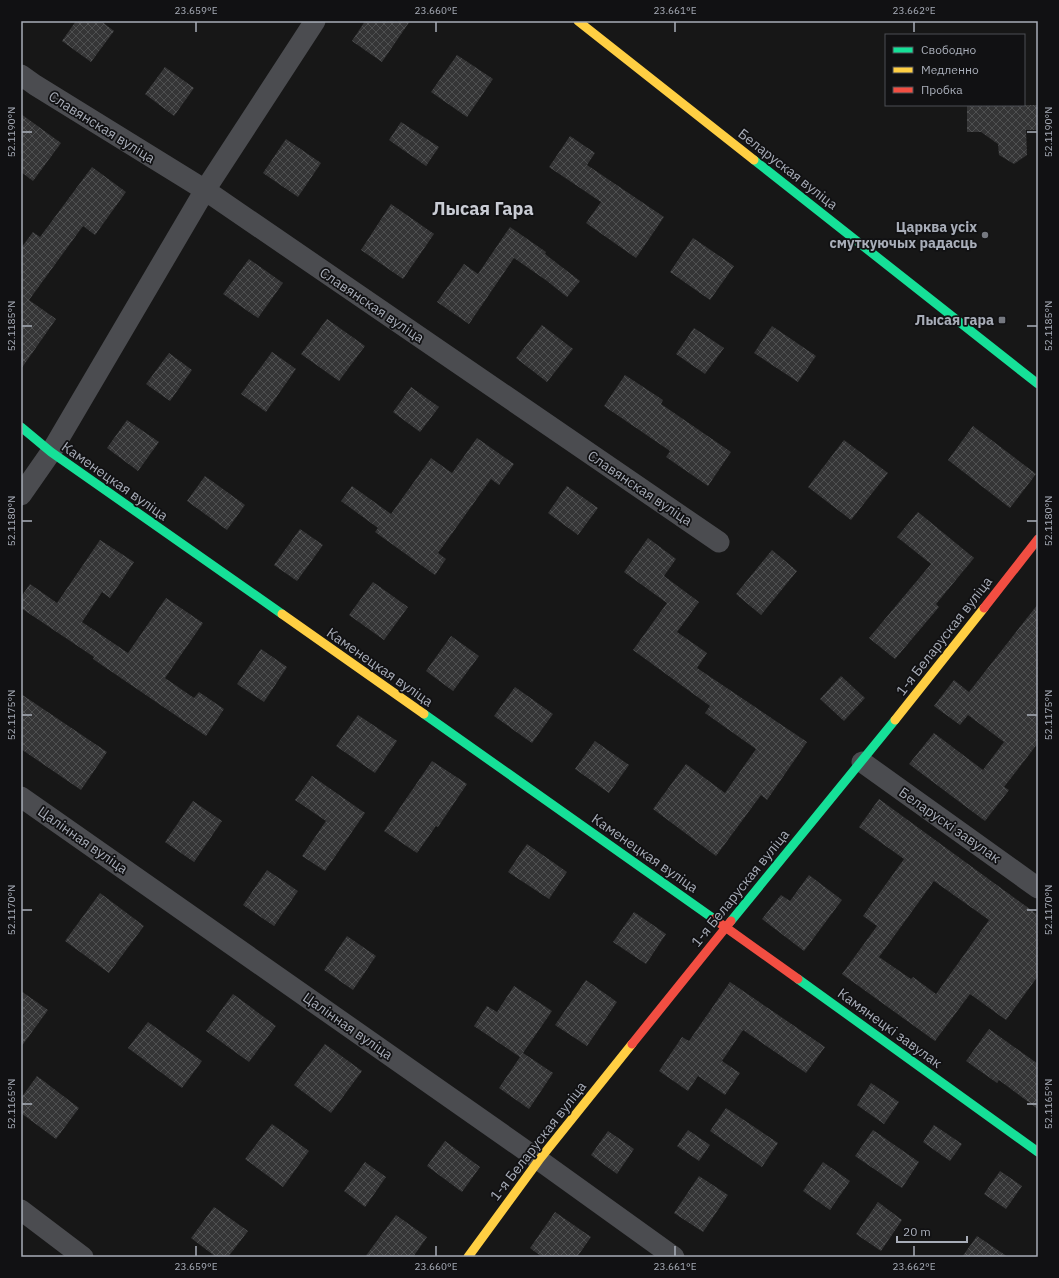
<svg xmlns="http://www.w3.org/2000/svg" width="1059" height="1278" font-family="'IBM Plex Sans',sans-serif">
  <style>
    .building { fill: url(#building-cross-hatch); fill-rule: evenodd }
    .lines { fill: none; stroke-linecap: round; stroke-linejoin: round }
    .street { stroke: #4b4c50; stroke-width: 21 }
    .fast { stroke: #16e098; stroke-width: 9 }
    .slow { stroke: #ffcf43; stroke-width: 9 }
    .jam { stroke: #f24e42; stroke-width: 9 }
    .ticks { fill: none; stroke: #a8adb8; stroke-width: 1.5 }
    .poi-dot { fill: #757880; stroke: #111113; stroke-width: 1.5 }
    .labels { text-anchor: middle; stroke-width: 3.5; stroke-linejoin: round; paint-order: stroke }
    .street-label { font-size: 14px; fill: #a8adb8; stroke: #111113 }
    .poi-label { font-size: 14px; font-weight: bold; fill: #a8adb8; stroke: #111113; text-anchor: end }
    .district-label { font-size: 18px; font-weight: bold; fill: #c9ccd4; stroke: #111113 }
    .neatline { fill: none; stroke: #a8adb8; stroke-width: 1.5 }
    .ticks-label { font-size: 10px; text-anchor: middle; fill: #a8adb8 }
  </style>
  <defs>
    <pattern id="building-cross-hatch" width="8" height="8" patternUnits="userSpaceOnUse"><rect width="8" height="8" fill="#353536"/><path d="M0 0l8 8M0 8l8-8" fill="none" stroke="#4f5051"/></pattern>
  </defs>
  <rect width="100%" height="100%" fill="#171717"/>
  <path class="building" d="M76 21H101L114 31 91 62 62 41Z
    M365 21H410L382 62 352 41Z
    M457 55 493 79 467 117 431 92Z
    M165 67 194 88 174 116 145 94Z
    M967 105H1038V130H1026L1027 155 1014 164 999 155 998 144 981 132H967Z
    M21 114 61 143 33 181 21 172Z
    M401 122 439 147 426 166 389 140Z
    M570 136 595 153 587 165 664 217 636 258 586 223 601 202 549 167Z
    M286 139 321 163 298 197 263 173Z
    M92 167 126 192 95 235 83 226 29 300 56 319 21 369V248L33 232 40 237Z
    M391 204 434 234 403 279 361 250Z
    M510 227 546 252 545 254 580 281 567 297 547 281 514 258 469 324 437 302 464 264 478 274Z
    M693 238 734 266 710 300 670 272Z
    M249 259 283 283 258 318 223 294Z
    M327 319 365 346 339 381 301 354Z
    M542 325 573 349 547 382 516 358Z
    M772 326 816 356 798 382 754 353Z
    M694 328 724 348 705 374 676 354Z
    M272 352 296 369 266 412 241 394Z
    M169 353 192 370 170 401 146 384Z
    M625 375 663 400 661 404 731 452 708 486 666 457 670 451 604 406Z
    M411 387 439 407 420 432 393 412Z
    M127 420 159 442 138 471 107 448Z
    M973 426 1036 474 1010 508 948 460Z
    M477 438 514 464 499 485 491 479 438 553 446 559 435 575 375 532 378 528 341 501 352 486 391 514 431 458 452 473Z
    M844 440 888 473 851 520 808 487Z
    M205 476 245 505 227 530 187 501Z
    M567 486 598 508 578 535 548 513Z
    M918 512 974 558 936 604 939 607 895 659 869 638 931 564 897 537Z
    M300 529 323 545 297 581 274 565Z
    M648 538 676 559 664 576 699 602 677 632 707 653 697 668 807 742 767 800 761 795 716 856 653 809 686 764 725 793 756 749 705 713 710 706 633 650 667 603 624 572Z
    M100 540 134 562 110 598 102 592 82 622 128 653 166 598 203 623 165 678 194 698 199 692 224 709 206 736 93 659 94 657 21 608V597L30 584 57 603Z
    M772 550 797 571 761 615 736 594Z
    M373 582 408 607 384 640 349 615Z
    M1038 604V743L1004 787 1009 790 985 821 909 764 934 733 983 770 1004 742 968 715 960 725 934 706 954 680 969 692Z
    M451 636 479 656 453 691 426 671Z
    M261 649 287 667 264 702 237 684Z
    M841 676 865 698 844 721 820 699Z
    M515 687 553 714 532 743 494 716Z
    M21 694 107 752 81 790 21 749Z
    M358 715 397 741 375 773 336 746Z
    M595 741 629 765 609 793 575 769Z
    M432 761 467 784 438 827 436 826 417 853 384 831Z
    M312 776 365 813 325 871 302 856 326 821 295 800Z
    M879 799 1038 915V976L1006 1020 970 994 935 1041 842 974 877 926 863 916 904 859 859 827ZM934 881 989 920 936 994 913 977 911 979 879 957Z
    M193 801 222 821 194 862 165 842Z
    M527 844 567 872 549 899 508 872Z
    M267 870 298 891 274 926 243 905Z
    M809 875 842 900 804 951 762 919 781 895 790 901Z
    M100 893 144 926 109 973 65 941Z
    M634 912 666 934 646 964 613 942Z
    M347 936 376 956 353 990 324 970Z
    M586 980 617 1002 587 1046 555 1025Z
    M730 982 825 1047 806 1073 743 1030 722 1061 740 1073 725 1095 698 1076 688 1091 659 1071 682 1037 689 1041Z
    M514 986 552 1011 523 1053 553 1073 529 1109 499 1088 520 1057 474 1026 487 1006 497 1012Z
    M21 991 48 1010 21 1047Z
    M233 994 276 1026 249 1062 206 1031Z
    M148 1022 202 1061 182 1088 128 1048Z
    M989 1029 1038 1064V1109L999 1080 997 1083 966 1061Z
    M325 1044 362 1071 331 1113 294 1085Z
    M37 1076 79 1108 56 1139 21 1113V1098Z
    M871 1083 899 1102 884 1124 857 1105Z
    M726 1108 778 1143 762 1167 710 1131Z
    M272 1124 309 1151 283 1187 245 1159Z
    M934 1125 962 1144 950 1161 923 1142Z
    M688 1130 710 1145 699 1161 677 1146Z
    M873 1130 919 1162 902 1188 855 1156Z
    M608 1131 634 1149 617 1174 591 1155Z
    M445 1141 480 1167 462 1192 427 1166Z
    M365 1162 386 1177 365 1207 344 1191Z
    M823 1162 850 1181 830 1210 803 1191Z
    M1000 1171 1022 1186 1006 1209 984 1194Z
    M699 1176 728 1195 703 1232 674 1213Z
    M878 1202 902 1220 881 1251 856 1234Z
    M214 1207 248 1231 228 1257H216L191 1238Z
    M555 1212 591 1237 577 1257H542L530 1248Z
    M396 1215 427 1237 413 1257H365Z
    M977 1236 1008 1257H962Z"/>
  <g class="lines">
    <path class="street" d="M21 75 35 85 205 190 719 542
      M21 495 51 452 205 190 315 21
      M862 762 1038 888
      M21 797 539 1160 674 1257
      M21 1210 83 1257"/>
    <path class="fast" d="M754 160 1038 384
      M21 427 51 452 282 614
      M424 714 714 919
      M731 921 895 720
      M798 979 1038 1152"/>
    <path class="slow" d="M578 21 754 160
      M282 614 424 714
      M895 720 984 608
      M468 1257 539 1160 632 1044"/>
    <path class="jam" d="M984 608 1038 539
      M714 919 798 979
      M632 1044 731 921"/>
  </g>
  <path class="ticks" d="M196 22V32M436 22V32M675 22V32M914 22V32M22 132H32M1027 132H1037M22 326H32M1027 326H1037M22 521H32M1027 521H1037M22 715H32M1027 715H1037M22 910H32M1027 910H1037M22 1104H32M1027 1104H1037M196 1246V1256M436 1246V1256M675 1246V1256M914 1246V1256"/>
  <g class="poi-dot">
    <circle cx="985" cy="235" r="4"/>
    <rect x="998" y="316" width="8" height="8" rx="2"/>
  </g>
  <g class="labels">
    <g class="street-label">
      <text transform="translate(102 127) rotate(32)" y="5">Славянская вуліца</text>
      <text transform="translate(788 169) rotate(38)" y="5">Беларуская вуліца</text>
      <text transform="translate(372 305) rotate(34)" y="5">Славянская вуліца</text>
      <text transform="translate(115 481) rotate(35)" y="5">Каменецкая вуліца</text>
      <text transform="translate(640 488) rotate(34)" y="5">Славянская вуліца</text>
      <text transform="translate(944 636) rotate(-52)" y="5">1-я Беларуская вуліца</text>
      <text transform="translate(380 667) rotate(35)" y="5">Каменецкая вуліца</text>
      <text transform="translate(950 825) rotate(35)" y="5">Беларускі завулак</text>
      <text transform="translate(83 840) rotate(35)" y="5">Цалінная вуліца</text>
      <text transform="translate(645 853) rotate(35)" y="5">Каменецкая вуліца</text>
      <text transform="translate(740 888) rotate(-51)" y="5">1-я Беларуская вуліца</text>
      <text transform="translate(348 1026) rotate(35)" y="5">Цалінная вуліца</text>
      <text transform="translate(890 1028) rotate(36)" y="5">Камянецкі завулак</text>
      <text transform="translate(538 1141) rotate(-52)" y="5">1-я Беларуская вуліца</text>
    </g>
    <g class="poi-label">
      <text x="977" y="232">Царква усіх<tspan x="977" dy="16">смуткуючых радасць</tspan></text>
      <text x="994" y="325">Лысая гара</text>
    </g>
    <g class="district-label">
      <text x="483" y="215">Лысая Гара</text>
    </g>
  </g>
  <rect width="1059" height="1278" fill="none" stroke="#111113" stroke-width="44"/>
  <rect x="885" y="34" width="140" height="72" fill="#111113" stroke="#4d4f55"/>
  <rect x="893" y="47" width="20" height="6" fill="#16e098" stroke="#4d4f55"/>
  <text x="921" y="54" font-size="12" fill="#a8adb8">Свободно</text>
  <rect x="893" y="67" width="20" height="6" fill="#ffcf43" stroke="#4d4f55"/>
  <text x="921" y="74" font-size="12" fill="#a8adb8">Медленно</text>
  <rect x="893" y="87" width="20" height="6" fill="#f24e42" stroke="#4d4f55"/>
  <text x="921" y="94" font-size="12" fill="#a8adb8">Пробка</text>
  <path d="M897 1236v6h70v-6" fill="none" stroke="#a8adb8" stroke-width="2"/>
  <text x="903" y="1236" font-size="12" fill="#a8adb8" stroke="#111113" stroke-width="3" paint-order="stroke">20 m</text>
  <rect x="22" y="22" width="1015" height="1234" class="neatline"/>
  <g class="ticks-label">
    <text x="196" y="14">23.659°E</text>
    <text x="436" y="14">23.660°E</text>
    <text x="675" y="14">23.661°E</text>
    <text x="914" y="14">23.662°E</text>
    <text transform="translate(11 132) rotate(-90)" y="4">52.1190°N</text>
    <text transform="translate(1048 132) rotate(-90)" y="4">52.1190°N</text>
    <text transform="translate(11 326) rotate(-90)" y="4">52.1185°N</text>
    <text transform="translate(1048 326) rotate(-90)" y="4">52.1185°N</text>
    <text transform="translate(11 521) rotate(-90)" y="4">52.1180°N</text>
    <text transform="translate(1048 521) rotate(-90)" y="4">52.1180°N</text>
    <text transform="translate(11 715) rotate(-90)" y="4">52.1175°N</text>
    <text transform="translate(1048 715) rotate(-90)" y="4">52.1175°N</text>
    <text transform="translate(11 910) rotate(-90)" y="4">52.1170°N</text>
    <text transform="translate(1048 910) rotate(-90)" y="4">52.1170°N</text>
    <text transform="translate(11 1104) rotate(-90)" y="4">52.1165°N</text>
    <text transform="translate(1048 1104) rotate(-90)" y="4">52.1165°N</text>
    <text x="196" y="1270">23.659°E</text>
    <text x="436" y="1270">23.660°E</text>
    <text x="675" y="1270">23.661°E</text>
    <text x="914" y="1270">23.662°E</text>
  </g>
</svg>
